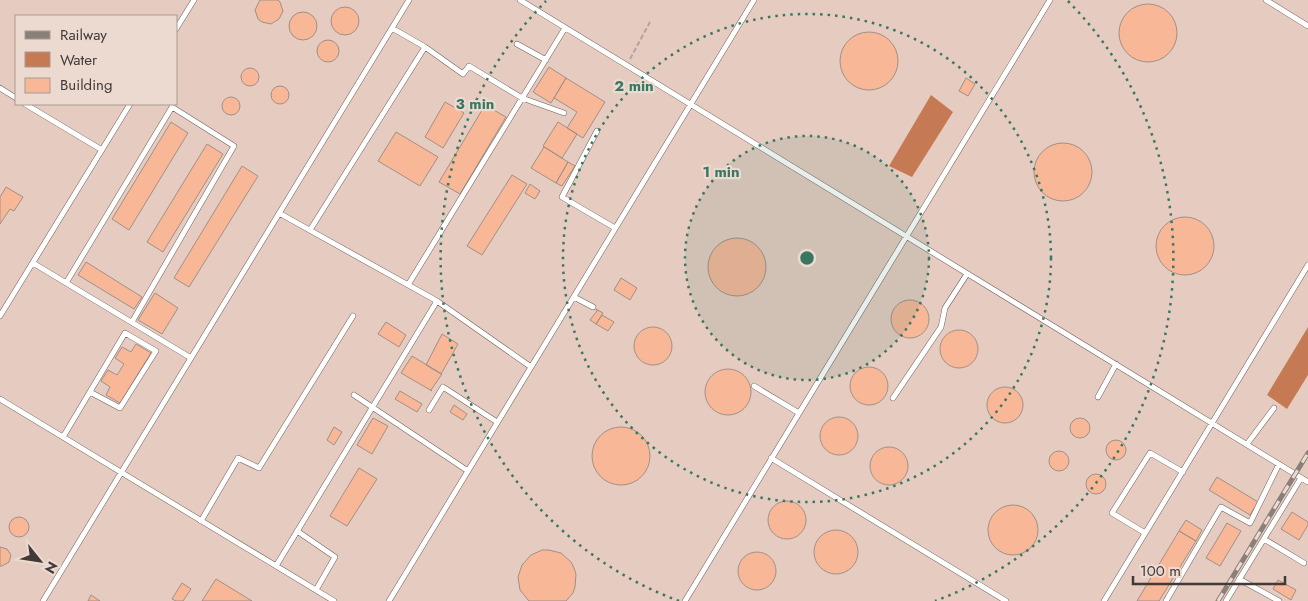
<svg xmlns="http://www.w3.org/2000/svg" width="1308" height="601" font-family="Jost,sans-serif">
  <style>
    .built { fill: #e6ccc0; fill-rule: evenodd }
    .water { fill: #c57a53 }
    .building { fill: #f8b898; stroke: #a08f87 }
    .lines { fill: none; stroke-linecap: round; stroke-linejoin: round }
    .lane-casing { stroke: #6f5f58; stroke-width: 6 }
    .path { stroke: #b2a49d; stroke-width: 2; stroke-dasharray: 5 2.5; stroke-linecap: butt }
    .lane { stroke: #fff; stroke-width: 5 }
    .rail-casing { stroke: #8b7f7a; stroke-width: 5 }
    .rail { stroke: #ecdad1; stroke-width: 3; stroke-dasharray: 9; stroke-linecap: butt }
    .ring { fill: none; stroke: #3a7762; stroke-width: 2.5; stroke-dasharray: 2.5 5 }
    .centre { fill: #3a7762; stroke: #ecdad1; stroke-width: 2.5 }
    .ring-label { font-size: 15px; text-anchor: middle; font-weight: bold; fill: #3a7762; stroke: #ecdad1; stroke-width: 4.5; stroke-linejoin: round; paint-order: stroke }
  </style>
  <rect width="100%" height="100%" fill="#ecdad1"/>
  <path class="built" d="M0 0H1308V601H0ZM16 16H176V104H16Z"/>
  <path class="water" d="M931 95 953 112 912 177 889 166Z
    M1308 327V375L1287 409 1267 395Z"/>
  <path class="building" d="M260 0H278L280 2 283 11 279 19 271 24 262 22 258 19 255 10Z
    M1119 33a29 29 0 1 1 58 0a29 29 0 1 1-58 0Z
    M331 21a14 14 0 1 1 28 0a14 14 0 1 1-28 0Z
    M289 26a14 14 0 1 1 28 0a14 14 0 1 1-28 0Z
    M840 61a29 29 0 1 1 58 0a29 29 0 1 1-58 0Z
    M317 51a11 11 0 1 1 22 0a11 11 0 1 1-22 0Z
    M549 67 566 78 551 103 533 92Z
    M241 77a9 9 0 1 1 18 0a9 9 0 1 1-18 0Z
    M566 78 605 102 583 138 567 128 577 112 554 98Z
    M966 78 975 84 968 96 959 91Z
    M271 95a9 9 0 1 1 18 0a9 9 0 1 1-18 0Z
    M222 106a9 9 0 1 1 18 0a9 9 0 1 1-18 0Z
    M445 102 464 113 443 148 425 137Z
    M485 105 506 117 460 194 439 182Z
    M171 122 188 133 129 230 112 219Z
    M558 122 577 134 562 158 543 146Z
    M396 132 438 157 420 186 378 161Z
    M1034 172a29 29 0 1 1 58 0a29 29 0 1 1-58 0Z
    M207 144 223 154 163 252 147 242Z
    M544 147 568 162 556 183 531 168Z
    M568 162 575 166 562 186 556 183Z
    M242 166 258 176 189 287 174 278Z
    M512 175 527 184 482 255 467 246Z
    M530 184 540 191 535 199 525 193Z
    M6 187 23 197 14 211 10 209 0 224V197Z
    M1156 246a29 29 0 1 1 58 0a29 29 0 1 1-58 0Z
    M708 267a29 29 0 1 1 58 0a29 29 0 1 1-58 0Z
    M86 262 142 297 134 309 78 275Z
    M621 278 637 288 630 300 614 290Z
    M155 293 178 308 162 334 138 320Z
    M891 319a19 19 0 1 1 38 0a19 19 0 1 1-38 0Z
    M596 309 603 313 596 324 590 320 597 311Z
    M602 315 614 322 608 331 596 324Z
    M386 322 406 335 399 347 378 334Z
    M634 346a19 19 0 1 1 38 0a19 19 0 1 1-38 0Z
    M940 349a19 19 0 1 1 38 0a19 19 0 1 1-38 0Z
    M442 334 458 344 441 374 426 365Z
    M136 344 151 353 120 403 106 395 110 387 101 381 108 370 117 375 124 364 115 358 122 347 131 352Z
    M412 356 442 374 431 390 432 391 401 373Z
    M850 386a19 19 0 1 1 38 0a19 19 0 1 1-38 0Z
    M705 392a23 23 0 1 1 46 0a23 23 0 1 1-46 0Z
    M987 405a18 18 0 1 1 36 0a18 18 0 1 1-36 0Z
    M400 391 422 404 417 412 395 399Z
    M454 405 467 414 463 420 450 412Z
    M820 436a19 19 0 1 1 38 0a19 19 0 1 1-38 0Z
    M373 418 388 426 372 454 357 445Z
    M1070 428a10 10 0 1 1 20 0a10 10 0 1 1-20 0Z
    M334 427 342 432 334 445 327 440Z
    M592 456a29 29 0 1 1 58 0a29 29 0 1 1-58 0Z
    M1106 450a10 10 0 1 1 20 0a10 10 0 1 1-20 0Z
    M870 466a19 19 0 1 1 38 0a19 19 0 1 1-38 0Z
    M1049 461a10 10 0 1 1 20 0a10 10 0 1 1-20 0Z
    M359 468 377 479 347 526 330 516Z
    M1086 484a10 10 0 1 1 20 0a10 10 0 1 1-20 0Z
    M1217 477 1258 502 1250 515 1209 490Z
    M768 520a19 19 0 1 1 38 0a19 19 0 1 1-38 0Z
    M988 530a25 25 0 1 1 50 0a25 25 0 1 1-50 0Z
    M1292 512 1308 522V525L1299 540 1281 529Z
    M9 527a10 10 0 1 1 20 0a10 10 0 1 1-20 0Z
    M1186 520 1202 530 1196 541 1179 531Z
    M1227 523 1241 531 1220 566 1206 558Z
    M814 552a22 22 0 1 1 44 0a22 22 0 1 1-44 0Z
    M1179 531 1196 541 1159 601H1137Z
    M0 547 7 549 11 555 9 562 2 566H0Z
    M542 550H549L561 553 571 562 574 568 576 574 575 587 573 593 566 601H529L520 590 518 577 522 565 531 555Z
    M738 571a19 19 0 1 1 38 0a19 19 0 1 1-38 0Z
    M216 579 252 601H202Z
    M1278 580 1296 590 1291 600 1273 589Z
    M182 583 191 589 183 601H176L172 599Z
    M91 595 100 601H88Z"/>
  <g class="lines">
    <g class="lane-casing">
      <path id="lane" d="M520 0 1308 482
        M1266 0 1308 26
        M176 29 194 0
        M517 44 546 60
        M425 47 463 74 469 66 522 98 564 113
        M0 88 16 98
        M25 104 102 150
        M597 131 562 197 615 228
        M310 230 425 47 392 28
        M33 263 191 358
        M66 283 172 107 234 146 132 322
        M408 285 565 28
        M574 297 593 307
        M437 301 531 367
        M0 316 130 104
        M754 386 799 413
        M354 395 468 471
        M1098 397 1116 364
        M893 398 941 327 945 308 967 274
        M0 399 334 601
        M429 410 443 387 497 422
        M63 437 125 333 156 351 120 408 90 392
        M1247 444 1274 408
        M771 458 1006 601
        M201 521 238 458 259 468 353 316
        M297 531 335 557 316 590
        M1145 533 1112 513 1150 453 1183 472
        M1264 539 1304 563
        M276 566 437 301 279 213
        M1239 579 1279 601
        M43 601 409 0
        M389 601 754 0
        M685 601 1050 0
        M1104 601 1308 265
        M1166 601 1221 507 1250 523 1279 464
        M1226 601 1301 478"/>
    </g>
    <path class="path" d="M630 59 650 22"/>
    <use href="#lane" class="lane"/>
    <g class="rail-casing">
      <path id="rail" d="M1218 601 1308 453"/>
    </g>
    <use href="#rail" class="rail"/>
  </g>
  <circle cx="807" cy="258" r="122" fill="#3a7762" fill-opacity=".12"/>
  <g class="ring">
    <circle cx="807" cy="258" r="122"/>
    <circle cx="807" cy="258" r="244"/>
    <path d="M679 601A366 366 0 0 1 546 1M1068 1A366 366 0 0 1 935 601"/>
  </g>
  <circle cx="807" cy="258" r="8" class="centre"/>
  <g class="ring-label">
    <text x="634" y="91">2 min</text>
    <text x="475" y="109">3 min</text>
    <text x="721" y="177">1 min</text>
  </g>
  <rect x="15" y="15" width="162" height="90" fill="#ecdad1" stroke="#a89a93"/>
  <rect x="25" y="31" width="25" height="8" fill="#8b7f7a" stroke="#a89a93"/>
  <text x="60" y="40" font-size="15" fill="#413a37">Railway</text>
  <rect x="25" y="52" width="25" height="15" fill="#c57a53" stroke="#a89a93"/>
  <text x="60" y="65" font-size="15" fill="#413a37">Water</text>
  <rect x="25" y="78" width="25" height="15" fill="#f8b898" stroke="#a89a93"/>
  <text x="60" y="90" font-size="15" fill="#413a37">Building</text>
  <g transform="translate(40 561) rotate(120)" stroke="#ecdad1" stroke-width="4" paint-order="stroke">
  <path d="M0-4L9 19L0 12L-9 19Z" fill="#413a37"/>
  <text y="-8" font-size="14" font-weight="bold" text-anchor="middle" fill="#413a37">N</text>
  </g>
  <path d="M1133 576v8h152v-8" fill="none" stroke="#413a37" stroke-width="2.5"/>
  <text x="1140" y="576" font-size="15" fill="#413a37" stroke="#ecdad1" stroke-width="4" paint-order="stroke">100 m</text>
</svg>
